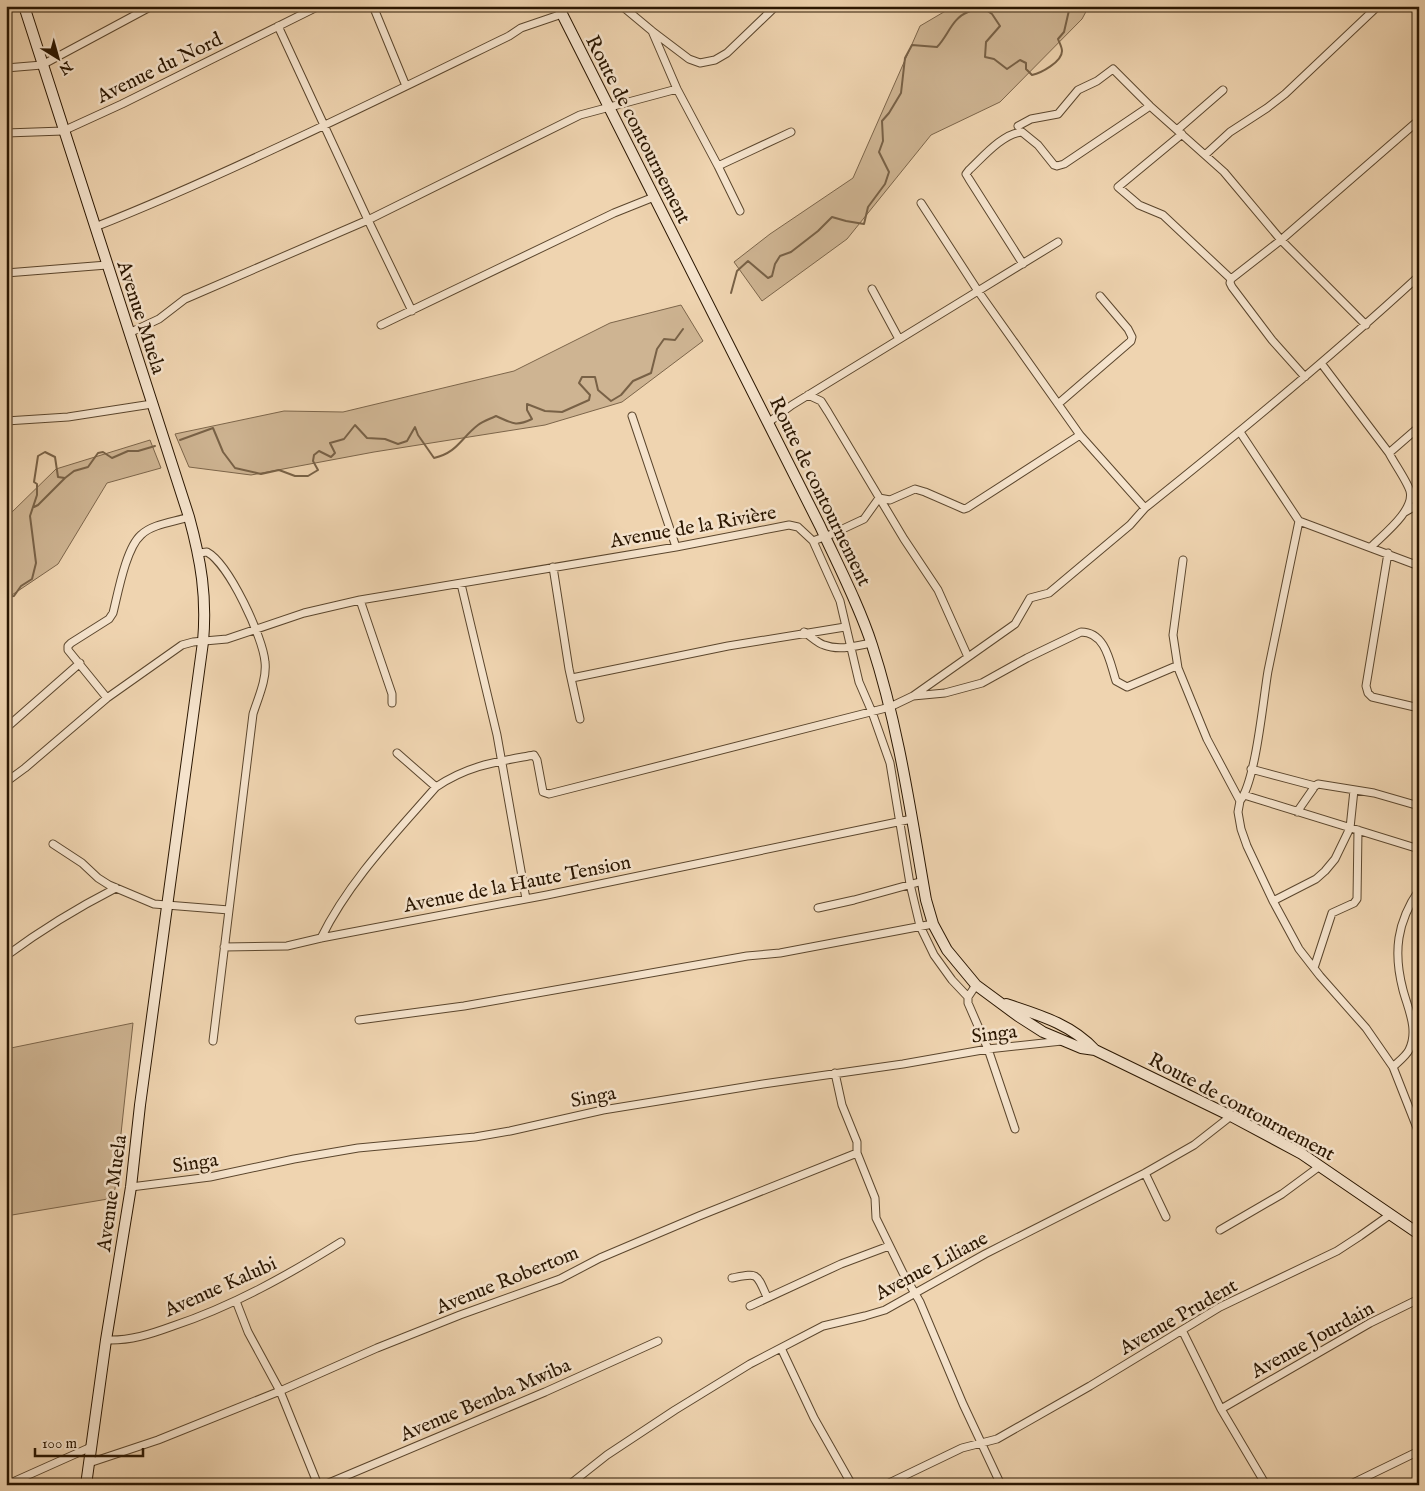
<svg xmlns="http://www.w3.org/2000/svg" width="1425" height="1491" font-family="'IM FELL English',serif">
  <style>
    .green { fill: #ceb492; stroke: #7c654a }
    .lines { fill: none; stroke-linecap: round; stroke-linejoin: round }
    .stream { stroke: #786146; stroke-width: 2 }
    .street-casing { stroke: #5b462d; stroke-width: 9 }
    .secondary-casing { stroke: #2a1601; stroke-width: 12 }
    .street { stroke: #f5e3cc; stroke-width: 7 }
    .secondary { stroke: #f5e3cc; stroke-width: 10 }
    .labels { text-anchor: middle; stroke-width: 5; stroke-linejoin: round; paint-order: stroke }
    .street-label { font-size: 20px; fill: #2a1601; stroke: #f5e3cc }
  </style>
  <rect width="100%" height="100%" fill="#efd4b0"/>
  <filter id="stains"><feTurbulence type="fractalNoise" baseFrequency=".004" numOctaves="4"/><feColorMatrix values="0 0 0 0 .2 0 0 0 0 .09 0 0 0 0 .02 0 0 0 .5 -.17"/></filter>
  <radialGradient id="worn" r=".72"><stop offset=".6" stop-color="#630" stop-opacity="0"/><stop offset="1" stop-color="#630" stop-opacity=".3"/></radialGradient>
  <path class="green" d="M954 6H1089L1082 19 1000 102 931 135 847 239 762 301 734 262 770 234 853 178 920 26Z
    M681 305 703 341 622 402 545 425 374 452 251 475 189 467 175 434 284 411 343 412 514 371 610 323Z
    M150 440 161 468 107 483 58 564 6 599V523L11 513 56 469Z
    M133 1023 114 1198 6 1216V1049Z"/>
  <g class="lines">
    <path class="stream" d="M731 293 737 271 748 261 768 278 772 276 775 264 780 256 791 252 818 231 832 217 846 221 864 224 868 207 885 184 889 172 879 152 883 141 882 121 889 113 901 93 905 58 912 45 937 47C948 36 952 18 968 12 972 10 978 9 983 8L992 14 1000 26 986 42 985 57 994 59 1007 69 1020 60 1026 63V69L1032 75C1041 73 1062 62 1062 51 1062 47 1059 42 1058 39L1064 32 1070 6
      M180 440 213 428 223 452 235 468 261 474 279 470 295 476H308L318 470 313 461 314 455 319 451 331 457 335 453 330 443 344 439 355 425 367 438 385 439 398 444 407 441 415 427 418 435 434 458C458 452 460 439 478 425 483 421 490 419 496 416 512 423 515 427 532 419L527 410V404L545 411 562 412 589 400 590 395 579 383 582 377H595L598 390 611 401 621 395 633 381 651 373 657 349 664 339 675 340 683 329
      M34 507 38 505 65 478
      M6 597 14 596 21 586 32 579 36 563 30 516 37 495V484L34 482 38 456 45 452 55 457 58 477 65 478 74 471 88 467 98 453 103 452 112 458 128 451H138L155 446"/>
    <g class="street-casing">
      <path id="street" d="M373 6 406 86
        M622 6 652 31 689 59 700 63 715 60 727 53 776 6
        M652 31 677 89 718 166 740 211
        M6 68 42 65 152 6
        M1018 126 1031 119 1058 114 1078 90 1097 81 1113 69 1150 106 1224 172 1281 240 1366 325
        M1177 130 1223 90
        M6 133 63 131 122 104 319 6
        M1182 134 1118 187 1139 205 1163 215 1231 279
        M1205 155 1230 132 1267 108 1285 94 1378 6
        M718 166 791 132
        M921 203 978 291 1058 242
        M95 227C156 203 216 176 276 148 354 112 431 74 509 36L521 28 562 14
        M1023 264 969 179 966 174 969 170C982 158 1003 133 1022 132L1038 145 1054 165 1057 166 1064 164 1150 106
        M6 273 107 265
        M872 289 899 339
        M412 311 368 220 580 115 677 89
        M381 325 614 213 654 197
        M129 333 159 319 185 299 368 220 278 26
        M1321 363 1389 453
        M1305 377 1272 340 1232 287 1230 283 1231 279 1281 240 1419 120
        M808 395 821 401 828 412 904 539 938 590 968 657
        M1058 404 1131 341 1132 337 1128 329 1100 296
        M632 416 676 547
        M6 421 68 417 152 404
        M769 422 792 405 978 291 1080 435
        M1240 432 1299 521
        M1405 512 1419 504
        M1299 521 1419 566
        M813 541 840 601 859 682 872 712 890 763 910 884 920 926 934 955 952 980 968 997
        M1371 547C1384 534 1415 510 1410 491 1407 481 1394 463 1389 453L1419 427
        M199 553 207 552C229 564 263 637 265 662 267 679 258 698 253 714L213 1041
        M1388 553 1366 686 1368 693 1372 697 1419 708
        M553 567 569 669 580 719
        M461 584 497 735 526 899
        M360 600 392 694V703
        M804 632C811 636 817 643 824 645 839 651 856 646 871 643
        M1178 668 1173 635 1183 560
        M572 678 728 646 845 627
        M913 696 1015 624 1030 598 1049 593 1130 525 1145 508C1239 433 1331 357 1419 276
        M107 698 68 650V646L71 643 109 619 113 613C118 593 126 548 141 535 152 524 174 522 189 517
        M6 728 80 663
        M397 753 436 787
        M1251 769 1315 786
        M6 782 25 768 107 698 182 645 193 642 227 639 304 613 360 600 676 547 789 525 798 527 813 541 832 534 864 519 879 498 890 500 915 489 925 492 964 509 967 508 1080 435 1145 508
        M1244 795 1419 849
        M1240 801C1256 780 1263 700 1268 671 1278 621 1289 571 1299 521
        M1297 812 1315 786 1318 784 1374 793 1419 806
        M53 844 82 863 98 878 109 885 154 904 229 910
        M1273 901 1316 879 1325 871 1335 859 1350 828 1354 790
        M818 908 854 900 923 881
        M321 938C349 881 394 835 436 787 469 765 496 762 534 755L537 760 543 792 549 794 890 707 913 696 945 693 982 683 1027 658 1081 632C1106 632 1110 663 1116 681L1127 687 1174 667 1178 668 1207 739 1240 801 1238 812 1241 829 1247 846 1273 901 1299 949 1320 976 1366 1028 1393 1067 1419 1133
        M224 947 287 946 321 938 547 895 912 819
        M6 956C41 930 77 908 116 888
        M1314 968 1332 913 1354 903 1357 899 1358 830
        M976 985 968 997V1003L988 1049 1015 1129
        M359 1020 464 1006 747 956 780 953 933 924
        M1393 1067C1398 1062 1406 1056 1409 1050 1419 1030 1408 1009 1403 990 1393 952 1397 922 1419 890
        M857 1153 875 1198 876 1218 903 1273 920 1302 963 1404 1001 1485
        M1145 1173 1166 1217
        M131 1187 210 1177 294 1159 358 1148 475 1137 510 1131 603 1110 763 1084 903 1064 988 1049 1062 1041
        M1220 1230 1282 1194 1320 1166
        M732 1278C758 1273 756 1272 767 1297
        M236 1301 248 1332 280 1391 318 1485
        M750 1306 841 1264 889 1246
        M1182 1330 1221 1409 1266 1485
        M106 1340C130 1341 151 1334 173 1326 233 1306 288 1275 341 1242
        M781 1348 814 1418 852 1485
        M1221 1409 1370 1323 1419 1299
        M89 1463 158 1440 280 1391 377 1348 460 1315 560 1279 600 1258 699 1216 857 1153V1142L842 1105 835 1073
        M6 1485 91 1447
        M324 1485 545 1392 658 1341
        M569 1485 607 1455 675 1410 750 1364 823 1326 865 1316 885 1310 985 1254 1145 1173 1194 1145 1231 1116
        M885 1485 962 1448 997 1439 1090 1386 1220 1307 1337 1251 1360 1236 1391 1214
        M1349 1485 1419 1451"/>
    </g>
    <g class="secondary-casing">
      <path id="secondary" d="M24 6 189 517C201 561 207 596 203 642L140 1105 131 1187 106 1340 86 1485
        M558 6 820 526C838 565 859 605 872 645 899 728 911 815 926 900L933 924 947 950 976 985 1018 1016 1043 1032 1081 1048 1095 1050 1231 1116 1302 1154 1419 1234
        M1006 1004C1039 1015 1071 1024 1095 1050"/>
    </g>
    <use href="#street" class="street"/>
    <use href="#secondary" class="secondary"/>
  </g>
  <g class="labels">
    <g class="street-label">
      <text transform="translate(159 67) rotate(-26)" y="7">Avenue du Nord</text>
      <text transform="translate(639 129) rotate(63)" y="7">Route de contournement</text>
      <text transform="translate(142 317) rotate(72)" y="7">Avenue Muela</text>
      <text transform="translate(821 491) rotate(64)" y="7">Route de contournement</text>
      <text transform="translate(693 526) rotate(-10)" y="7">Avenue de la Rivière</text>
      <text transform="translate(517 883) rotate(-11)" y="7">Avenue de la Haute Tension</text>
      <text transform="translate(994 1033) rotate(-7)" y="7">Singa</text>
      <text transform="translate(593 1096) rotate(-11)" y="7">Singa</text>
      <text transform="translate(1242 1106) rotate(28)" y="7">Route de contournement</text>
      <text transform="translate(195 1162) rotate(-9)" y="7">Singa</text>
      <text transform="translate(111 1193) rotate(-82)" y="7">Avenue Muela</text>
      <text transform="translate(931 1265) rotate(-28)" y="7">Avenue Liliane</text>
      <text transform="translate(507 1279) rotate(-22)" y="7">Avenue Robertom</text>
      <text transform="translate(220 1286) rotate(-24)" y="7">Avenue Kalubi</text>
      <text transform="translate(1178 1316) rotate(-30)" y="7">Avenue Prudent</text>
      <text transform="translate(1312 1339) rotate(-29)" y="7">Avenue Jourdain</text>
      <text transform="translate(485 1399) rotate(-23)" y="7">Avenue Bemba Mwiba</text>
    </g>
  </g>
  <rect width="1425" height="1491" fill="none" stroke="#efd4b0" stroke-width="25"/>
  <rect x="8" y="8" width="1410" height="1476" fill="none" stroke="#2a1601" stroke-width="2.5"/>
  <rect x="12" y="12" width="1400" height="1466" fill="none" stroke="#2a1601"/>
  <g transform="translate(58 58) rotate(143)" stroke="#f5e3cc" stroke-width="4" paint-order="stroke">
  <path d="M0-4L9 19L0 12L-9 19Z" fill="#2a1601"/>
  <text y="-8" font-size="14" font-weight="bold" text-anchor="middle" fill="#2a1601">N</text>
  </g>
  <path d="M35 1448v8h108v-8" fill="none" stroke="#2a1601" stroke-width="2.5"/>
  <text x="42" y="1448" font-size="15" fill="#2a1601" stroke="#f5e3cc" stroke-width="4" paint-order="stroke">100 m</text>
  <rect width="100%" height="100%" filter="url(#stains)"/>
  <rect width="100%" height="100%" fill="url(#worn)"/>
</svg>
